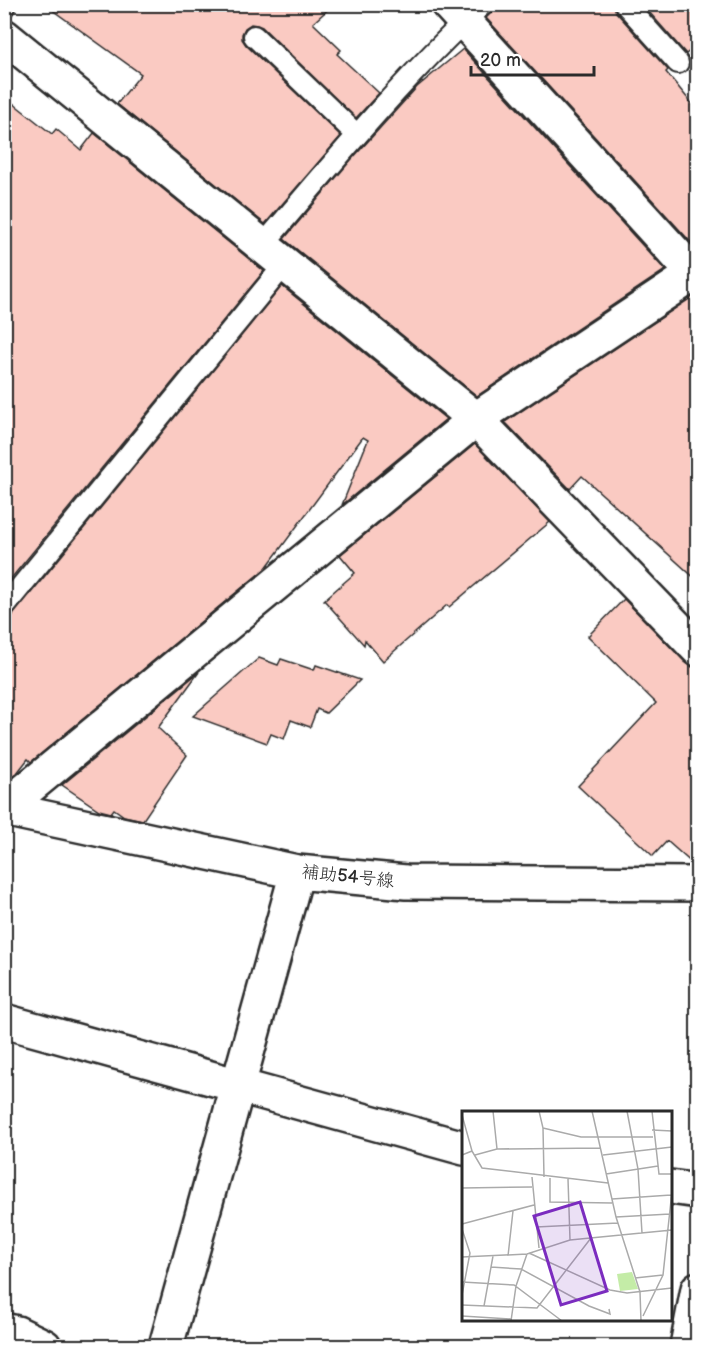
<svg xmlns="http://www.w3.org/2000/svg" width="702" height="1351" font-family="'Balsamiq Sans','Klee One',sans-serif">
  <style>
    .building { fill: #facac2; stroke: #2b2b2b; stroke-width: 1.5 }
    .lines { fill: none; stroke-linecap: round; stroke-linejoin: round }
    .lane-casing { stroke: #2b2b2b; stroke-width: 24 }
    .street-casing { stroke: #2b2b2b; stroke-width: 38 }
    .lane { stroke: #fff; stroke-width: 20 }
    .street { stroke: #fff; stroke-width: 33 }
    .labels { text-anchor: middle; stroke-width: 6; stroke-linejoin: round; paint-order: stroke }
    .street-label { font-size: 18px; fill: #2b2b2b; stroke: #fff }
    .inset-road { fill: none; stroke: #aaa; stroke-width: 1.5 }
    .view { fill: #7b2cbf; fill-opacity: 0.15; stroke: #7b2cbf; stroke-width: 3 }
    .inset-edge { fill: none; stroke: #2b2b2b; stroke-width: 3 }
  </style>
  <rect width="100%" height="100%" fill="#fff"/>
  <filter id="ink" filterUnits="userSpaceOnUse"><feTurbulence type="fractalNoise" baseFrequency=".0167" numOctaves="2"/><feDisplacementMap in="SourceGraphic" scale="12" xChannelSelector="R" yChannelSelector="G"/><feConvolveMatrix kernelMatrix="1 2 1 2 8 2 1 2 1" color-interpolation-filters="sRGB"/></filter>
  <g filter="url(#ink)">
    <path class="building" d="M44 4H334L313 23 341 50 337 54 379 93 356 118 262 27 257 25 251 24 245 28 242 34V39L246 45 341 136 265 224 117 104 141 74Z
      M495 4H613L616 12 668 70 666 72 698 111V250L486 18 492 12Z
      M642 4H698V44L686 54Z
      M463 49 665 270 477 396 284 239 351 160 417 87Z
      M4 96 52 134 56 129 81 150 94 133 264 271 4 587Z
      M282 286 446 419 342 505 368 440 363 437 266 568 31 762 28 759 17 773 4 783V619L9 618 13 615Z
      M694 296H698V581L582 476 570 489 505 422Z
      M475 444 550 522 449 607 447 605 383 661 365 640 364 645 324 600 355 573 340 555Z
      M624 599 685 662 692 667H698V865H694L667 841 653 856 578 786 656 703 588 636Z
      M259 658 278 665 281 659 314 670 316 665 360 680 326 713 317 709 310 727 291 720 284 739 271 734 267 743 193 716Z
      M199 672 158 728 187 755 143 820 124 816 114 809 111 813 99 810 62 785Z"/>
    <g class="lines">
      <g class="lane-casing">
        <path id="lane" d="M625 4 678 63
          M4 7 5 4
          M254 36 357 135
          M263 245C333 163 403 78 483 4
          M4 607 285 264"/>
      </g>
      <g class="street-casing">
        <path id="street" d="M448 4 698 278
          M4 36 476 419 698 649
          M4 808 476 419 698 271
          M4 809 297 872 406 882 698 884
          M4 1021 464 1148
          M670 1187 698 1191
          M4 1330 17 1333 44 1346
          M166 1346 297 872
          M687 1346 698 1289"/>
      </g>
      <use href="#lane" class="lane"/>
      <use href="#street" class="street"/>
    </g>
  </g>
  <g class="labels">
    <g class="street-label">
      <text transform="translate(348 876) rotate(6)" y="6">補助54号線</text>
    </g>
  </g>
  <g transform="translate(462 1111)">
    <rect width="210" height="210" fill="#fff"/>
    <path d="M170 161 176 178 158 180 155 163Z" fill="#c4eca7"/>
    <path class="inset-road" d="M31 0 35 38M77 0 81 17 82 66M130 0 154 106 178 181 179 210M165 0 176 58 180 122M190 0 197 63H210M0 4 10 40M81 17 119 26H191M190 19 210 20M0 44 10 40 20 57 146 72M13 44 35 38 139 37M141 44 210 36M144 63 196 55M70 66 77 137M88 67V91L150 92M106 68 108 129M0 77 70 76M150 88 209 84M154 106 208 103M0 113 72 94M74 116 156 112M0 118 8 142 0 184M67 142 148 179 165 182 210 177M46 145 51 100M0 146 65 143 108 129 210 119M29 156 59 158 127 195 148 203 147 198M173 167 201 164M0 171 52 174 100 210M0 194 75 197 129 127M22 195 31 145M0 205 49 208M181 205 201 164 210 80M49 210 54 175 65 143"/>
    <path class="view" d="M118 91 145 180 99 194 72 105Z"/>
    <rect width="210" height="210" class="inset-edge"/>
  </g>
  <rect width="702" height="1351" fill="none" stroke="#fff" stroke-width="24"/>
  <rect x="12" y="12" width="678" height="1327" fill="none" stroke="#2b2b2b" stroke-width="2" filter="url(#ink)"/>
  <path d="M471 66v9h123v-9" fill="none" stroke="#2b2b2b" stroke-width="3"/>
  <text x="480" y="66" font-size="18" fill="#2b2b2b" stroke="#ffffff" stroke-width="4.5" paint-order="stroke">20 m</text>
</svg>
